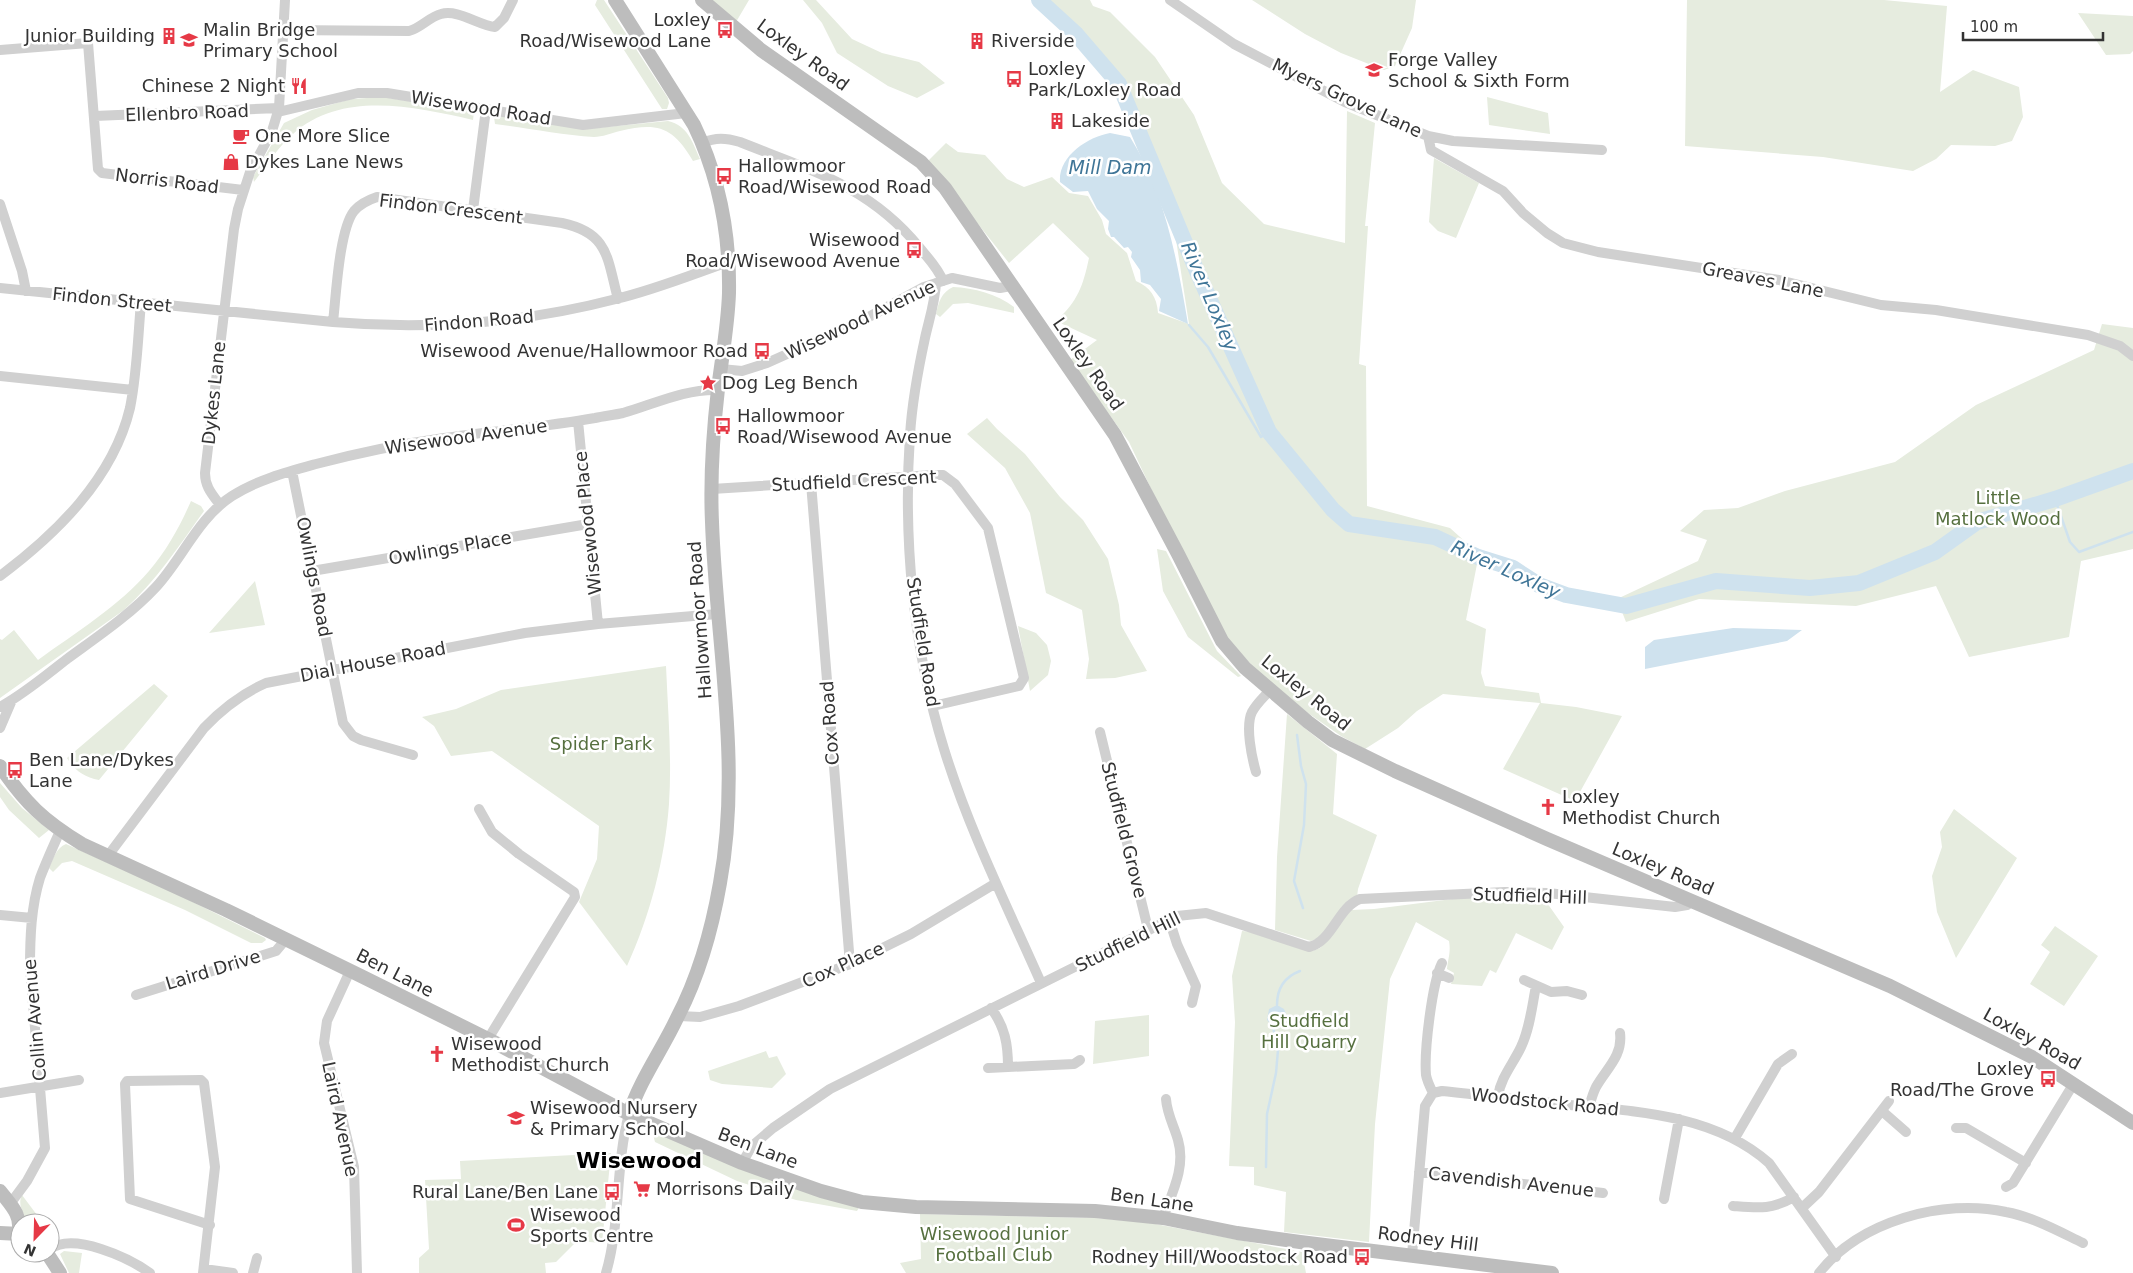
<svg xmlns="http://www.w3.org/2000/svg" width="2133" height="1273" font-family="'DejaVu Sans',sans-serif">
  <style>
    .green { fill: #e6ecdf }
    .water { fill: #cfe2ee }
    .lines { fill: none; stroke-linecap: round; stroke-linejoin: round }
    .stream { stroke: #cfe2ee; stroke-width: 2.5 }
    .river { stroke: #cfe2ee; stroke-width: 16 }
    .street { stroke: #d0d0d0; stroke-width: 10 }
    .secondary { stroke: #bdbdbd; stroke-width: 14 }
    .labels { text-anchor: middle; stroke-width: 5; stroke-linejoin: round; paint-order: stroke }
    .poi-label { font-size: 18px; fill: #333; stroke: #fff; text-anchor: start }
    .street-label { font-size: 18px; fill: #333; stroke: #fff }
    .park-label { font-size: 18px; fill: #56703f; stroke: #fff }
    .water-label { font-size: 19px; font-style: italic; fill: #3f7597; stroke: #fff }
    .district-label { font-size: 22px; font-weight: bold; fill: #000; stroke: #fff }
  </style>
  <rect width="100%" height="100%" fill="#fff"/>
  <path class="green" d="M597 0H604L668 98 669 103 667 109H662L595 5Z
    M710 0H749L736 22Z
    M803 0H816L852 39 882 53 919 62 945 83 917 98 888 86 837 53 822 23Z
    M1038 0H1090L1093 6 1110 12 1155 57 1194 115 1222 183 1264 224 1345 243 1347 111 1375 123 1365 226H1368L1359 364 1366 366 1367 506 1450 528 1479 554 1466 620 1486 629 1481 673 1485 686 1539 693 1541 703 1576 707 1622 716 1575 801 1503 769 1540 703 1443 694 1417 711 1398 728 1365 749 1341 736 1308 713 1256 670 1227 638 1179 548 1129 442 1070 360 1097 340 1056 321C1078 301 1083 286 1089 258L1053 223 1009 263 928 161 946 143 958 152 985 155 1007 179 1024 187 1052 177 1069 193 1088 196 1102 220 1106 234 1127 253 1136 281C1150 287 1157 297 1158 313L1189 324 1173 220 1141 144 1123 114 1119 88 1073 30 1047 5Z
    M1252 0H1416L1412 28 1395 66 1384 70 1341 53 1305 34Z
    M1687 0H1884L1947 6 1940 92 1973 70 2019 87 2023 117 2012 141 1995 146 1951 145 1936 159 1913 171 1823 157 1685 146Z
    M2078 13 2133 16V51L2130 54 2106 55Z
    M383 97 474 112 473 120C415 107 342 90 293 134 278 147 266 166 254 182L253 177 284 123 312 110 351 99Z
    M1487 97 1548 113 1550 134 1489 125Z
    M502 115 585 129 668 121C688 126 692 141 700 159L693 161C673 127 658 122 620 131 612 133 602 137 594 137 561 135 527 128 495 124L494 117Z
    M1434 158 1479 183 1456 238 1438 231 1429 222Z
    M953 287C974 288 997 294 1014 307V313L968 303 953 304 940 317 936 314C939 301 941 293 953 287Z
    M2102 324 2133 328V549L2081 561 2069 637 1969 657 1936 586 1856 606 1699 599 1626 622 1617 599 1698 561 1707 540 1680 531 1704 510 1738 508 1785 491 1895 462 1976 405 2094 350Z
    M987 418 997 429 1025 454 1060 497 1083 520 1108 559 1119 605 1121 625 1147 671 1115 678 1086 679 1089 659 1082 610 1046 593 1030 513 1005 468 967 434Z
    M191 501 201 506 204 511C179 546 156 581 124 610L0 698V639L2 640 14 630 38 660C75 633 119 606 149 571 167 550 180 526 191 501Z
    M1157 549 1166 551 1217 651 1241 676 1238 677 1188 637 1163 591Z
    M255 581 265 625 209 633Z
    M1018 626 1036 633 1047 645 1051 661 1048 675 1030 691Z
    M666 666C668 712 672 758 669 804 665 859 650 916 627 966L579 902 597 859 599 826 492 751 451 756 434 726 422 717 456 709 501 690Z
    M154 684 168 696 99 780C84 777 75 771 67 758Z
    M1287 714 1337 754 1333 814 1377 835 1358 889 1357 897 1317 939 1311 941 1275 930 1277 857Z
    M0 783 22 808 49 830 39 838 9 810 0 797Z
    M1954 809 2017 858 1956 958 1937 912 1932 876 1942 847 1940 832Z
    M66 844 181 896 265 938 266 940 262 943H251L185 910 72 861 62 863 53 872 49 868C53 859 56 848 66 844Z
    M1540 896 1545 900 1564 927 1552 950 1516 933 1496 973 1490 970 1482 986 1451 984 1454 973 1447 969C1448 958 1451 953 1449 941L1416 922 1390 979 1375 1124 1369 1242 1284 1232 1286 1192 1254 1185V1167L1229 1166 1235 1022 1232 976 1242 931 1252 932 1312 951 1320 948 1351 910 1374 909 1468 897Z
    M2055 926 2098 956 2064 1006 2030 984 2050 952 2041 945Z
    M1149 1015V1056L1093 1064 1095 1021Z
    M766 1051 769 1058 777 1056 786 1074 772 1088 722 1084 710 1080 708 1071Z
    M651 1127 861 1204 857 1211 796 1200 737 1181 655 1142Z
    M611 1153 602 1243 577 1241 556 1262 545 1263 546 1273H419V1258L429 1249 425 1180 461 1179 460 1161Z
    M22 1195 43 1223H28C24 1214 17 1205 22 1195Z
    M920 1214 1095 1218 1145 1222 1302 1252 1306 1273H906L900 1263 921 1259Z
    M64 1251 82 1253 79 1273H69L60 1254Z"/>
  <path class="water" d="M1110 133 1130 137C1165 193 1177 259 1188 324L1159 311 1161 299 1150 285 1141 282 1140 270 1131 257 1132 252 1128 247 1124 248 1114 237H1111L1108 229 1109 221 1097 209 1088 191 1073 192 1060 182C1058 157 1087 137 1110 133Z
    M1733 628 1802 630 1787 641 1645 669V647L1654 640Z
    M1277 1005 1284 1009 1287 1016 1283 1023 1273 1027 1267 1020 1269 1009Z"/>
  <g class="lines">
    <path class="stream" d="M1134 135 1140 131
      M1189 325 1208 347 1261 437 1269 432
      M2055 499 2070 542 2079 552 2133 532
      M1297 735 1301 766 1306 784 1304 825 1294 881 1303 908
      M1277 1005C1277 988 1284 977 1300 971
      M1266 1167 1267 1114 1276 1073 1278 1050 1273 1027"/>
    <path class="river" d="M1039 0 1076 34 1119 84 1196 269 1269 432 1333 510 1349 524 1435 537 1478 557 1513 568 1539 585 1566 595 1626 606 1716 581 1810 588 1859 583 1935 552 1977 522 2055 499 2133 471"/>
    <path class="street" d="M1170 0 1234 44 1345 102 1428 136 1453 141 1602 150
      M283 30 409 31C421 28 429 17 441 14 458 9 478 25 495 27L504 18 513 0
      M0 50 88 43 98 169 102 173 243 190
      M278 112 358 93H387L583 125 686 113
      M95 116 279 108
      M1428 136 1431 150 1503 191 1523 213 1547 233 1563 243 1598 252 1779 280 1881 305 1936 310 2088 335 2120 346 2133 356
      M702 143C716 137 726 138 740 142 810 170 869 186 919 247 928 258 938 268 943 281
      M0 204 22 271 26 291
      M473 210 486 109
      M936 283C935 302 929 320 925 338 918 370 912 403 910 435 903 539 913 649 944 749 969 830 1007 906 1041 983
      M0 288 333 322C428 330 524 323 616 299 654 290 691 275 728 262
      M333 322C336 297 339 230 354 211 360 204 368 200 377 197L562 223C609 233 607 258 618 299
      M721 369 742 371 767 363 865 319 924 287 952 278 1000 288 1011 286
      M0 376 133 390
      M578 421 598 624
      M292 471 343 723 353 736 361 740 413 755
      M811 483 850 964
      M712 489 933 475H943L955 484 988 528 1024 678 1019 686 933 706
      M220 505C212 494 205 487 205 473L234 229 238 209 250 172 272 131 279 108 285 0
      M312 571 588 524
      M0 576C56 534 113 479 130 408 137 374 138 337 141 302
      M0 707C24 694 45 676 67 659 97 637 130 615 156 587 182 559 198 518 232 496 257 480 287 472 316 464 358 453 401 444 444 438 494 431 545 427 595 418 604 416 614 415 623 413 655 404 683 389 718 390
      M0 728 12 700
      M1100 732 1148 929
      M1256 772C1252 758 1245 726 1252 712 1256 704 1264 697 1270 690
      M479 809 492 832 519 854 574 892 575 897 488 1039
      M107 857 204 728C223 708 241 694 266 683L525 633 598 624 717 614
      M0 915 32 918
      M1169 919 1177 944 1196 986 1192 1003
      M350 971 327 1021 324 1043 354 1167 357 1273
      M1437 973 1449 978
      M1524 980 1551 992 1567 991 1582 995
      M136 995 276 951 286 939
      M991 1008C1005 1027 1008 1044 1008 1067
      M679 1016 700 1017 739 1006 850 964 911 934 996 883
      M988 1068 1074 1064 1080 1060
      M0 1093 79 1080
      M1433 1093C1430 1087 1427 1081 1426 1075 1424 1051 1432 983 1442 963
      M1498 1096C1501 1077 1513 1064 1521 1047 1530 1028 1532 1006 1536 986
      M1589 1107C1591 1100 1593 1093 1596 1087 1606 1069 1623 1056 1620 1033
      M1882 1111 1906 1132
      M1956 1128H1966L2026 1163
      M1735 1138 1778 1064 1792 1054
      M742 1163 752 1146 773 1128 830 1089 1177 916 1206 913 1309 947C1332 942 1338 907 1360 899L1505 892 1548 893 1675 907 1687 905 1692 901
      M1419 1172 1603 1193
      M2006 1187 2013 1183 2074 1083
      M1664 1199 1679 1119
      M10 1204 27 1181 45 1148 30 968C30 938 31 907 40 878 46 862 53 847 60 831
      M1733 1206C1758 1208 1772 1210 1794 1197
      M1802 1208 1819 1192 1889 1101
      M1163 1218C1172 1193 1186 1167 1178 1140 1174 1126 1167 1114 1166 1099
      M50 1249C74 1232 129 1258 150 1273
      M1412 1255 1425 1106 1433 1093 1442 1091C1482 1095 1521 1100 1560 1104 1631 1111 1713 1113 1769 1163L1836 1257
      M204 1269 233 1273
      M203 1273 215 1167 204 1083 201 1080 127 1081 125 1084 130 1199 210 1225
      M253 1273 257 1258
      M606 1273C621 1221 615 1166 629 1114
      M1819 1273C1860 1221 1943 1198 2006 1212 2033 1217 2058 1231 2083 1243"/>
    <path class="secondary" d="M615 0 694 125C719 177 730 235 729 293 728 325 722 357 718 389 713 433 710 477 712 522 716 641 742 764 720 883 712 929 699 976 677 1018 662 1050 640 1080 629 1114
      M702 0 761 50 921 162 945 188 1115 435 1178 554 1222 641 1245 668 1308 722 1332 740 1395 771 1547 839 1890 986 2032 1057 2133 1123
      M0 766C25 803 44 821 82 844L226 910 361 976 488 1039 629 1114 742 1163 821 1191 862 1202 916 1207 1095 1211 1163 1218 1237 1233 1300 1242 1552 1273
      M0 1191C10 1204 23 1216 18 1233
      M0 1233 20 1234
      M47 1253 60 1273"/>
  </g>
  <defs>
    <g id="bus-bare" transform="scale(1.35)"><path d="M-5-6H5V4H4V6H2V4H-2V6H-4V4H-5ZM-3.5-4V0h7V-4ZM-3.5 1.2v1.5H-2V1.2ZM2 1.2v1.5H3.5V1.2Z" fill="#e63946" stroke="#fff" stroke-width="2.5" paint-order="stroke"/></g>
    <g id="building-bare" transform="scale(1.35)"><path d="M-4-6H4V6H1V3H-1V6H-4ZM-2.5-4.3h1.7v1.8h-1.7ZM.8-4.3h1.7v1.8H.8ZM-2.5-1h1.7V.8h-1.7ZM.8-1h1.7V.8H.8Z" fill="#e63946" stroke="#fff" stroke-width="2.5" paint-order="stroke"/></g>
    <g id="school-bare" transform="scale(1.35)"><path d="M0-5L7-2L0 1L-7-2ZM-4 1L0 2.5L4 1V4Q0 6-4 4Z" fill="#e63946" stroke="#fff" stroke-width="2.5" paint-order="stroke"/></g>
    <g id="restaurant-bare" transform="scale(1.35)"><path d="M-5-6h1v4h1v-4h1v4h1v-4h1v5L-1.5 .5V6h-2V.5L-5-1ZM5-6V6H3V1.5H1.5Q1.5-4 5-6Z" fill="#e63946" stroke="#fff" stroke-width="2.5" paint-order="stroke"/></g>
    <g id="cafe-bare" transform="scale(1.35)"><path d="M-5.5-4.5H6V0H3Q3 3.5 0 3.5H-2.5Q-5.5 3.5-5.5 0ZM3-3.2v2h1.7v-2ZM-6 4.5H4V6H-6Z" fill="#e63946" stroke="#fff" stroke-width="2.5" paint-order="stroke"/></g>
    <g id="shop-bare" transform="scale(1.35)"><path d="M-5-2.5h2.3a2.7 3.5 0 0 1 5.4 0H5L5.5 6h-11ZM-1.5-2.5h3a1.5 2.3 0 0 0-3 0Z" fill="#e63946" stroke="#fff" stroke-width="2.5" paint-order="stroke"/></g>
    <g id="sight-bare" transform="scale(1.35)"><path d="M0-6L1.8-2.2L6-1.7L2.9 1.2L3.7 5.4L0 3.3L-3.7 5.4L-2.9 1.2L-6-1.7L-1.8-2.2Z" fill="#e63946" stroke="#fff" stroke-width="2.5" paint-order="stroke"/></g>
    <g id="church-bare" transform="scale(1.35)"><path d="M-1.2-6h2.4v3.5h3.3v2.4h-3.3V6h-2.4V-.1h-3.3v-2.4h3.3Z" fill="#e63946" stroke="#fff" stroke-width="2.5" paint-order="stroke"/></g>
    <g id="supermarket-bare" transform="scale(1.35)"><path d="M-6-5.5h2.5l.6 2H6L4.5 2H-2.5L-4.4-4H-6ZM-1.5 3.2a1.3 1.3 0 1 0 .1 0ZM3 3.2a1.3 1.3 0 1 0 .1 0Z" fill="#e63946" stroke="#fff" stroke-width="2.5" paint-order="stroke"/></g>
    <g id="stadium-bare" transform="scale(1.35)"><path d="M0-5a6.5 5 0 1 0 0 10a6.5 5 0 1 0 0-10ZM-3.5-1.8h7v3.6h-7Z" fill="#e63946" stroke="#fff" stroke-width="2.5" paint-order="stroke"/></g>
  </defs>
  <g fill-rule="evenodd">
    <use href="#bus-bare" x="725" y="30"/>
    <use href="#building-bare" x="169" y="36"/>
    <use href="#school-bare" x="189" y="40"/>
    <use href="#building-bare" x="977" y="41"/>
    <use href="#school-bare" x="1374" y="70"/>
    <use href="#bus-bare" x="1014" y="79"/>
    <use href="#restaurant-bare" x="299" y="86"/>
    <use href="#building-bare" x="1057" y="121"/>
    <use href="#cafe-bare" x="241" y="136"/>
    <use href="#shop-bare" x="231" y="162"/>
    <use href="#bus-bare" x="724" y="176"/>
    <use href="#bus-bare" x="914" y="250"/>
    <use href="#bus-bare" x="762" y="351"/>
    <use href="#sight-bare" x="708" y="383"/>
    <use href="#bus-bare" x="723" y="426"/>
    <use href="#bus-bare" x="15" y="770"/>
    <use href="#church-bare" x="1548" y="807"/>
    <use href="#church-bare" x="437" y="1054"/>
    <use href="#bus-bare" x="2048" y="1079"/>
    <use href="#school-bare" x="516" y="1118"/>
    <use href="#supermarket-bare" x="642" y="1189"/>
    <use href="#bus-bare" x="612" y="1192"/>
    <use href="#stadium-bare" x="516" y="1225"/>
    <use href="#bus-bare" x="1362" y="1257"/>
  </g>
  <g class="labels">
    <g class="poi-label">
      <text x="711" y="26" text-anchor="end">Loxley<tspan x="711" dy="21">Road/Wisewood Lane</tspan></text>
      <text x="203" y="36">Malin Bridge<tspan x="203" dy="21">Primary School</tspan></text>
      <text x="155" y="42" text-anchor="end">Junior Building</text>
      <text x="991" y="47">Riverside</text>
      <text x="1388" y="66">Forge Valley<tspan x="1388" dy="21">School &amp; Sixth Form</tspan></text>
      <text x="1028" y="75">Loxley<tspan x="1028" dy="21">Park/Loxley Road</tspan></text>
      <text x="285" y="92" text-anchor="end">Chinese 2 Night</text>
      <text x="1071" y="127">Lakeside</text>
      <text x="255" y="142">One More Slice</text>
      <text x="245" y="168">Dykes Lane News</text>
      <text x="738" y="172">Hallowmoor<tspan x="738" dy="21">Road/Wisewood Road</tspan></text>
      <text x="900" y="246" text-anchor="end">Wisewood<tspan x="900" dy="21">Road/Wisewood Avenue</tspan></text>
      <text x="748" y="357" text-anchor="end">Wisewood Avenue/Hallowmoor Road</text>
      <text x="722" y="389">Dog Leg Bench</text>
      <text x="737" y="422">Hallowmoor<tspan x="737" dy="21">Road/Wisewood Avenue</tspan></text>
      <text x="29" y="766">Ben Lane/Dykes<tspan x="29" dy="21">Lane</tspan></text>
      <text x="1562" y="803">Loxley<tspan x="1562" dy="21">Methodist Church</tspan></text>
      <text x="451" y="1050">Wisewood<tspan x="451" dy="21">Methodist Church</tspan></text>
      <text x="2034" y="1075" text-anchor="end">Loxley<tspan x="2034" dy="21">Road/The Grove</tspan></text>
      <text x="530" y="1114">Wisewood Nursery<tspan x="530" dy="21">&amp; Primary School</tspan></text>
      <text x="656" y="1195">Morrisons Daily</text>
      <text x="598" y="1198" text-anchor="end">Rural Lane/Ben Lane</text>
      <text x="530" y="1221">Wisewood<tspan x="530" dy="21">Sports Centre</tspan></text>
      <text x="1348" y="1263" text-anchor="end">Rodney Hill/Woodstock Road</text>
    </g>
    <g class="street-label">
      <text transform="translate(803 55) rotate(36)" y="6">Loxley Road</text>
      <text transform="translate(1347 98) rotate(25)" y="6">Myers Grove Lane</text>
      <text transform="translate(481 108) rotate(9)" y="6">Wisewood Road</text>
      <text transform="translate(187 113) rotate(-2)" y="6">Ellenbro Road</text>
      <text transform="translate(167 181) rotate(7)" y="6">Norris Road</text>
      <text transform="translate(451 209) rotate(7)" y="6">Findon Crescent</text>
      <text transform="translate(1763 280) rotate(11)" y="6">Greaves Lane</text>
      <text transform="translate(112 300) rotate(6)" y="6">Findon Street</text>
      <text transform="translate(860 320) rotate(-25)" y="6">Wisewood Avenue</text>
      <text transform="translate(479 321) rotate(-5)" y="6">Findon Road</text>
      <text transform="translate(1088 364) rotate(55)" y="6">Loxley Road</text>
      <text transform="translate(214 393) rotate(-84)" y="6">Dykes Lane</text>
      <text transform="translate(466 437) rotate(-8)" y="6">Wisewood Avenue</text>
      <text transform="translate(854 481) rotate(-3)" y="6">Studfield Crescent</text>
      <text transform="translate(588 523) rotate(-96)" y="6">Wisewood Place</text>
      <text transform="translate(450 548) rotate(-10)" y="6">Owlings Place</text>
      <text transform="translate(314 577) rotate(79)" y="6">Owlings Road</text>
      <text transform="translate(700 620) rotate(-94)" y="6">Hallowmoor Road</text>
      <text transform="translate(923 642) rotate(81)" y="6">Studfield Road</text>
      <text transform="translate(373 662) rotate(-11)" y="6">Dial House Road</text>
      <text transform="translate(1306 693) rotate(39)" y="6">Loxley Road</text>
      <text transform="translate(830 723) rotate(-94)" y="6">Cox Road</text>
      <text transform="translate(1124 830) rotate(76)" y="6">Studfield Grove</text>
      <text transform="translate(1663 869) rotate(23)" y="6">Loxley Road</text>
      <text transform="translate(1530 896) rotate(2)" y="6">Studfield Hill</text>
      <text transform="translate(1128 942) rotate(-26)" y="6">Studfield Hill</text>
      <text transform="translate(843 965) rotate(-24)" y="6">Cox Place</text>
      <text transform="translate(213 970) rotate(-17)" y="6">Laird Drive</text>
      <text transform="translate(395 973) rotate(27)" y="6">Ben Lane</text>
      <text transform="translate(35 1020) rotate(-95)" y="6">Collin Avenue</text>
      <text transform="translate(2032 1039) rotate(29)" y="6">Loxley Road</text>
      <text transform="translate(1545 1102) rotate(6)" y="6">Woodstock Road</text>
      <text transform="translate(340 1119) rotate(78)" y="6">Laird Avenue</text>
      <text transform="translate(758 1148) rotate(21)" y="6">Ben Lane</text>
      <text transform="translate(1511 1182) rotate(6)" y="6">Cavendish Avenue</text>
      <text transform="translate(1152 1200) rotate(8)" y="6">Ben Lane</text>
      <text transform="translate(1428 1239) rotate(7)" y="6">Rodney Hill</text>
    </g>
    <g class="park-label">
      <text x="1998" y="504">Little<tspan x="1998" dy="21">Matlock Wood</tspan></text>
      <text x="601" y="750">Spider Park</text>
      <text x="1309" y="1027">Studfield<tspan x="1309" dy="21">Hill Quarry</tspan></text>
      <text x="994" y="1240">Wisewood Junior<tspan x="994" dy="21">Football Club</tspan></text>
    </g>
    <g class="water-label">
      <text x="1110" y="174">Mill Dam</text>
      <text transform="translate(1210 296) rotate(67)" y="7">River Loxley</text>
      <text transform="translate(1506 569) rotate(24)" y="7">River Loxley</text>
    </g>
    <g class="district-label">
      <text x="639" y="1168">Wisewood</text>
    </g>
  </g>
  <g transform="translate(35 1238) rotate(203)"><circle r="24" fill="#ffffff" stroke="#adadad"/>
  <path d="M0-4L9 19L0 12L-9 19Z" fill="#e63946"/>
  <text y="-8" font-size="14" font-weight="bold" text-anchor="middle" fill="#333333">N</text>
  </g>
  <path d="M1963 32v8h140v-8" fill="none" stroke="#333333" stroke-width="2.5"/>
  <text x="1970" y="32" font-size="15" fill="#333333" stroke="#ffffff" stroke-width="4" paint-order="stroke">100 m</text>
</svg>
